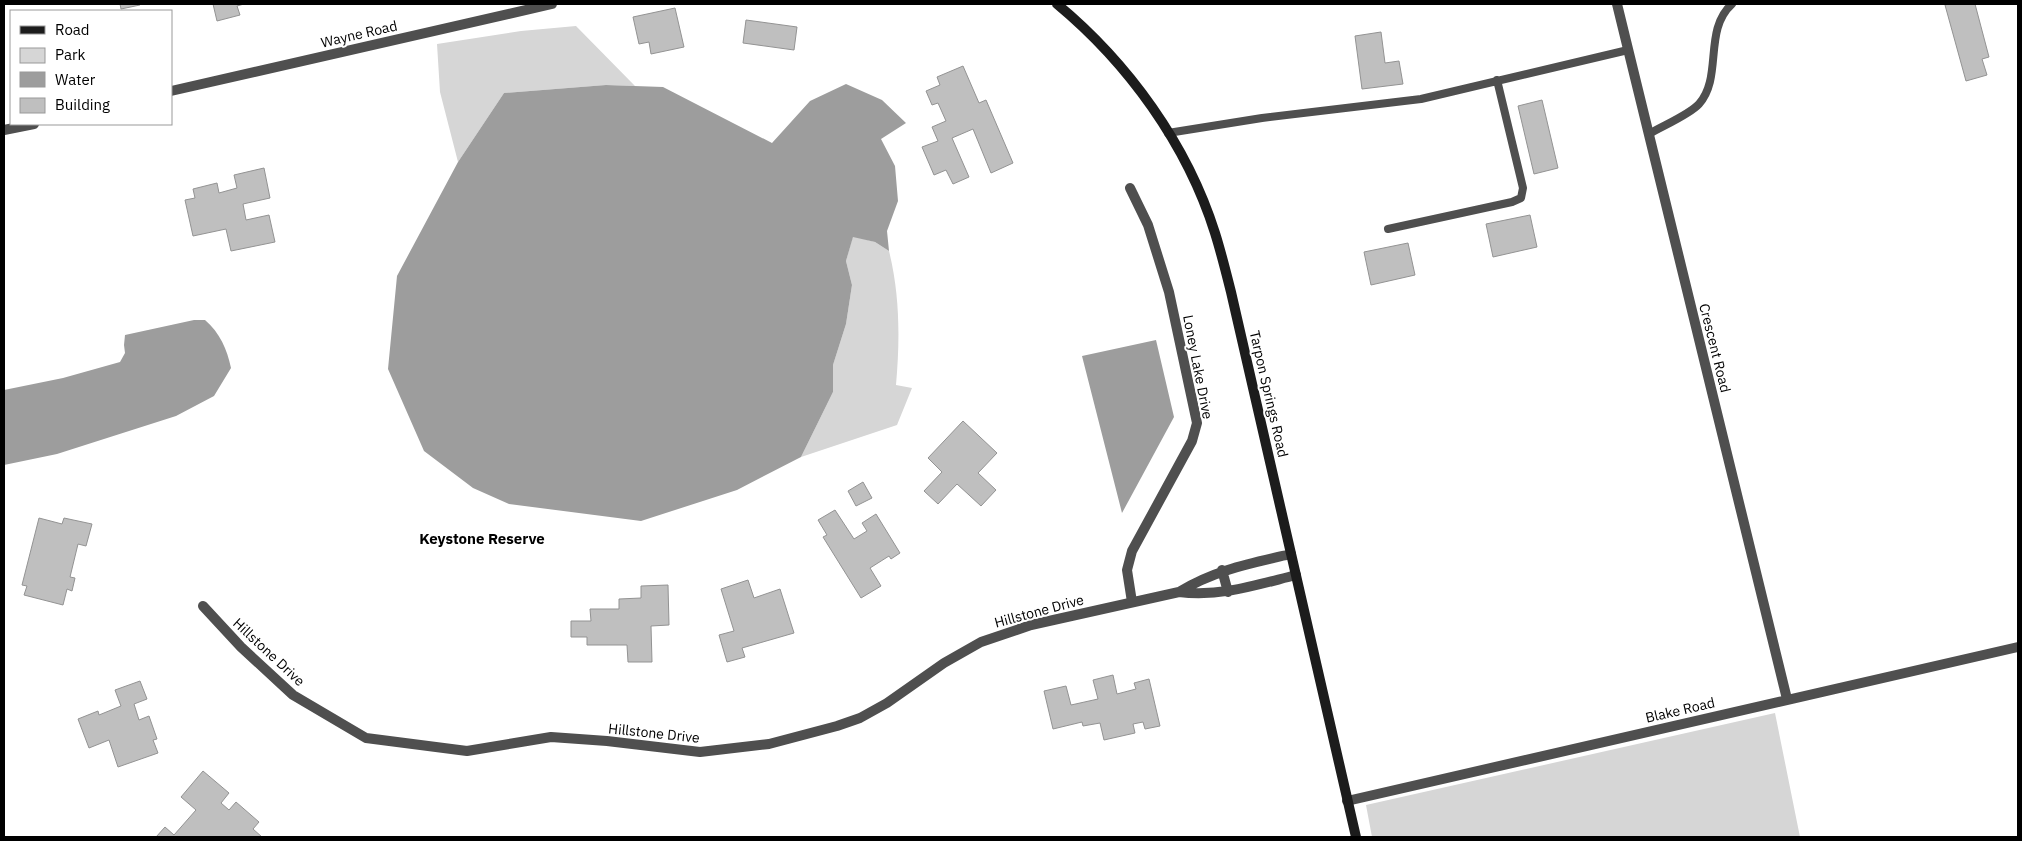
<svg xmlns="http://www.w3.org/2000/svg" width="2022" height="841" font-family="'IBM Plex Sans',sans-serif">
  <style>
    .green { fill: #d6d6d6 }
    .water { fill: #9d9d9d }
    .building { fill: #bfbfbf; stroke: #939393 }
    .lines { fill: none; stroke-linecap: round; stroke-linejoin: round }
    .lane { stroke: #4f4f4f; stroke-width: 8 }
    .street { stroke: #4f4f4f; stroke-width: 10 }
    .secondary { stroke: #1c1c1c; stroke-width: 10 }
    .labels { text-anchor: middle; stroke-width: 4; stroke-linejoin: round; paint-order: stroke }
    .street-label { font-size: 14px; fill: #000; stroke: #fff }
    .neighbourhood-label { font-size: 15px; font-weight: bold; fill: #000; stroke: #fff }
  </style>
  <rect width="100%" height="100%" fill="#fff"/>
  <path class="green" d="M576 26 635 86 606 85 504 93 458 162 440 92 437 44 521 31Z
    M853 236 875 242 889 251C900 295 900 340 896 385L912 388 897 425 801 457 833 392V365L846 324 852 285 846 261Z
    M1775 713 1800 837H1372L1366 805Z"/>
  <path class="water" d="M846 84 882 100 906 123 881 139 895 166 898 201 887 231 889 251 875 242 853 237 846 261 852 285 846 324 833 365V392L801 457 737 490 641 521 509 504 473 488 424 451 388 369 397 276 458 162 504 93 606 85 663 87 772 143 810 101Z
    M194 320H205C220 333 227 349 231 368L214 396 176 416 57 454 4 465V390L63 378 120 362 125 353 124 345 125 335Z
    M1156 340 1174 417 1122 513 1082 356Z"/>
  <path class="building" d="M120 4H139L140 5 121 9Z
    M213 4H244L237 6 240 15 217 21Z
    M1949 4H1975L1989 57 1982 59 1987 75 1966 81 1945 5Z
    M675 8 684 47 651 54 649 42 639 44 633 17Z
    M746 20 797 27 794 50 743 43Z
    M1381 32 1385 63 1399 61 1403 84 1362 89 1355 36Z
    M963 66 979 103 986 100 1013 163 991 173 973 129 952 138 969 177 953 184 946 170 934 175 922 147 938 141 932 127 946 121 938 103 932 105 926 91 940 85 937 77Z
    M1542 100 1558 168 1534 174 1518 106Z
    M264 168 270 198 243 204 246 220 269 215 275 242 231 251 226 229 193 236 185 200 195 198 193 189 217 183 219 193 237 188 234 175Z
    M1530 215 1537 247 1493 257 1486 224Z
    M1408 243 1415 275 1371 285 1364 252Z
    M963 421 997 453 978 473 996 490 981 506 957 484 938 504 924 491 942 472 928 458Z
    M863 482 872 498 856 506 848 491Z
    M835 510 854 539 867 531 862 523 876 514 900 553 891 559 889 556 870 568 881 586 861 598 823 537 827 535 818 520Z
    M39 518 62 524 64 518 92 524 86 546 78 544 70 577 75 578 72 591 67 589 63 605 24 595 27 586 22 585Z
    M748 580 754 598 780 589 794 633 742 648 745 657 727 662 719 635 734 631 721 589Z
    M668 585 669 625 651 626 652 662H628L627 645H587V637H571V621H591L590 609H619V599L641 598V586Z
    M1113 675 1117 694 1136 689 1134 683 1149 679 1160 726 1145 729 1143 722 1133 724 1135 733 1104 740 1100 723 1083 726 1082 722 1053 729 1044 691 1066 686 1071 705 1098 699 1093 680Z
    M140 681 147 699 134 704 139 720 149 716 157 739 153 740 158 753 118 767 109 740 89 748 78 719 98 711 99 715 121 706 115 690Z
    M203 771 229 793 221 803 229 810 236 802 259 822 253 829 262 837H156L165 827 174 835 196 810 181 797Z"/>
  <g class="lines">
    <path class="lane" d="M1168 133 1262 118 1421 99 1628 50
      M1649 134C1662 126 1689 115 1699 104 1723 77 1703 30 1732 4
      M1388 229 1512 202 1521 198 1523 188 1497 80"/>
    <path class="street" d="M1617 4 1787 699
      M171 91 552 4
      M4 130 34 124
      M1130 188 1148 225 1169 292 1197 423 1192 441 1132 551 1127 570 1132 602
      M1222 570 1228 592
      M1179 592C1214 570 1252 563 1291 554
      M203 606 241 647 293 695 366 738 467 751 551 737 607 741 700 752 769 744 837 726 860 718 887 703 944 663 981 642 1031 625 1179 592C1221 597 1256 585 1296 575
      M1347 801 2018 647"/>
    <path class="secondary" d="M1057 4C1128 63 1187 144 1215 233 1221 252 1226 272 1231 292L1356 837"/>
  </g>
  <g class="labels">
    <g class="street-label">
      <text transform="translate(359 34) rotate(-13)" y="5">Wayne Road</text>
      <text transform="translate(1715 348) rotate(76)" y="5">Crescent Road</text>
      <text transform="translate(1198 367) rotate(79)" y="5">Loney Lake Drive</text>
      <text transform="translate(1269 394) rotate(77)" y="5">Tarpon Springs Road</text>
      <text transform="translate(1039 611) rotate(-15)" y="5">Hillstone Drive</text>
      <text transform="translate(269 652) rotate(43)" y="5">Hillstone Drive</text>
      <text transform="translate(1680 710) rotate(-13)" y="5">Blake Road</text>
      <text transform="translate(654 733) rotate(6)" y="5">Hillstone Drive</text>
    </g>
    <g class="neighbourhood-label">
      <text x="482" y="544">Keystone Reserve</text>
    </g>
  </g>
  <rect width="2022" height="841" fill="none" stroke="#000000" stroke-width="10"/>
  <rect x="10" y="10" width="162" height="115" fill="#ffffff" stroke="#999999"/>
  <rect x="20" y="26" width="25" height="8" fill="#1c1c1c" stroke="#999999"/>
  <text x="55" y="35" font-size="15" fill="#000000">Road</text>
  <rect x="20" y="48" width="25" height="15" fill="#d6d6d6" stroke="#999999"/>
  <text x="55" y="60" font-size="15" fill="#000000">Park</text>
  <rect x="20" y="72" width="25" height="15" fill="#9d9d9d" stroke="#999999"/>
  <text x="55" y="85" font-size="15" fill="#000000">Water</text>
  <rect x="20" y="98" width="25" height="15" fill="#bfbfbf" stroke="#999999"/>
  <text x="55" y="110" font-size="15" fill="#000000">Building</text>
</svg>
